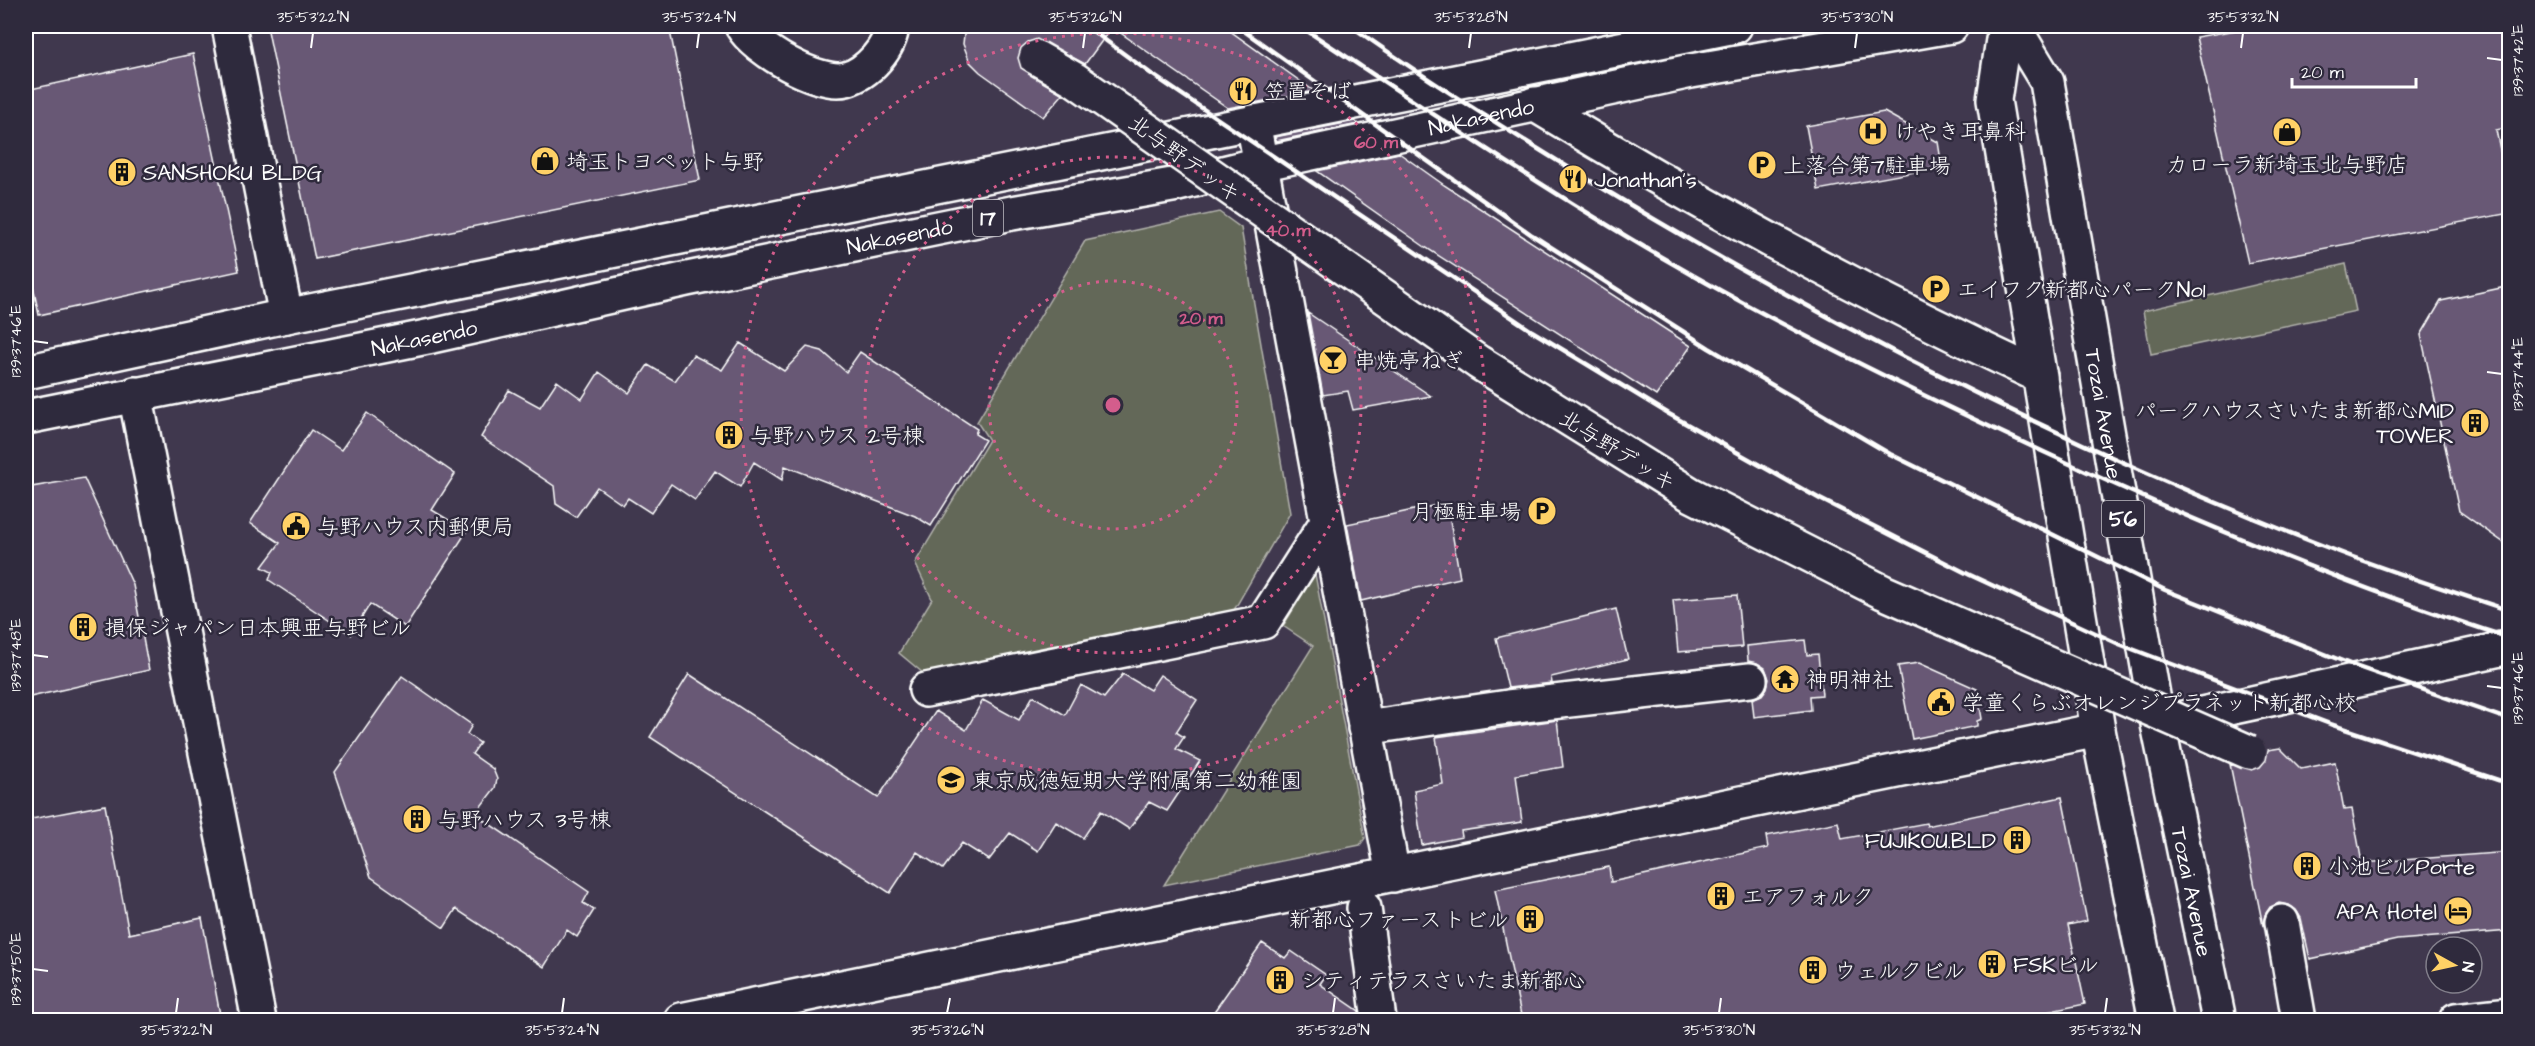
<svg xmlns="http://www.w3.org/2000/svg" width="2535" height="1046" font-family="'Architects Daughter','Klee One',sans-serif">
  <style>
    .green { fill: #646759; stroke: #b2b3ac; stroke-width: 1.5 }
    .building { fill: #675975; stroke: #fff; stroke-width: 1.5 }
    .lines { fill: none; stroke-linecap: round; stroke-linejoin: round }
    .minor-casing { stroke: #fff; stroke-width: 38 }
    .major-casing { stroke: #fff; stroke-width: 38 }
    .highway-casing { stroke: #fff; stroke-width: 38 }
    .minor { stroke: #2f2a3d; stroke-width: 33 }
    .major { stroke: #2f2a3d; stroke-width: 33 }
    .highway { stroke: #2f2a3d; stroke-width: 33 }
    .rail { stroke: #fff; stroke-width: 4.5 }
    .minor-bridge-casing { stroke: #fff; stroke-width: 38; stroke-linecap: butt }
    .minor-bridge { stroke: #2f2a3d; stroke-width: 33 }
    .ticks { fill: none; stroke: #fff; stroke-width: 2 }
    .ring { fill: none; stroke: #d45d8c; stroke-width: 3; stroke-dasharray: 3 6 }
    .labels { text-anchor: middle; stroke-width: 5; stroke-linejoin: round; paint-order: stroke }
    .shield { fill: #2f2a3d; stroke: #c1bfc5; stroke-width: 1.5 }
    .shield-label { font-size: 21px; font-weight: bold; fill: #fff }
    .poi-label { font-size: 22px; fill: #fff; stroke: #2f2a3d; text-anchor: start }
    .street-label { font-size: 22px; fill: #fff; stroke: #2f2a3d }
    .centre { fill: #d45d8c; stroke: #2f2a3d; stroke-width: 3 }
    .ring-label { font-size: 18px; text-anchor: middle; font-weight: bold; fill: #d45d8c; stroke: #2f2a3d; stroke-width: 5; stroke-linejoin: round; paint-order: stroke }
    .neatline { fill: none; stroke: #fff; stroke-width: 2 }
    .ticks-label { font-size: 15px; text-anchor: middle; fill: #fff }
  </style>
  <rect width="100%" height="100%" fill="#40384e"/>
  <filter id="ink" filterUnits="userSpaceOnUse"><feTurbulence type="fractalNoise" baseFrequency=".0167" numOctaves="2"/><feDisplacementMap in="SourceGraphic" scale="12" xChannelSelector="R" yChannelSelector="G"/><feConvolveMatrix kernelMatrix="1 2 1 2 8 2 1 2 1" color-interpolation-filters="sRGB"/></filter>
  <g filter="url(#ink)">
    <path class="green" d="M1219 212 1241 228 1290 513 1234 610 929 678 899 653 932 599 915 563 989 440 977 422 1085 241Z
      M2346 264 2356 311 2151 354 2143 311Z
      M1315 574 1365 838 1360 845 1164 885 1313 646 1283 626Z"/>
    <path class="building" d="M267 26H669L700 180 315 259Z
      M965 26H1223L1314 91 1228 108 1112 27 1085 64 1037 39 1028 42 1021 48 1018 58 1021 68 1063 94 1043 117 980 72 970 62 963 44Z
      M2260 26H2510V127L2496 130 2510 199V213L2248 263 2196 37Z
      M193 54 239 271 39 315 26 253V90Z
      M1884 112 1938 142 1942 167 1818 190 1806 126Z
      M1355 121 1358 124 1276 141 1275 137Z
      M1399 153 1444 185 1691 346 1656 396 1425 247 1317 171Z
      M2510 286V547L2459 511 2421 335 2441 301Z
      M1308 313 1431 396 1353 410 1348 391 1323 395Z
      M740 343 784 371 807 347 822 351 846 372 860 352 977 429 975 434 985 440 931 526 915 516 785 466 782 480 754 462 740 487 715 471 695 500 671 484 651 513 628 498 623 505 597 487 576 517 556 504 554 486 481 437 509 390 540 407 557 381 582 399 599 372 629 393 648 365 675 381 693 355 722 370Z
      M367 413 455 474 432 510 467 531 405 627 370 604 351 635 269 580 272 572 262 567 280 543 250 523 311 430 341 450Z
      M84 478 133 585 149 670 26 698V488Z
      M1447 503 1460 578 1361 601 1347 524Z
      M1737 595 1742 647 1678 652 1673 600Z
      M1616 609 1628 659 1551 677 1552 683 1508 688 1496 638Z
      M1805 640 1807 655 1818 654 1822 695 1810 696 1811 710 1754 717 1752 699 1762 695 1767 688 1769 679 1765 668 1757 663 1748 661 1747 646Z
      M1919 663 1977 689 1982 719 1977 721V726L1912 739 1898 666Z
      M689 674 878 798 936 711 966 730 983 700 1019 720 1033 696 1065 715 1081 685 1104 698 1123 674 1150 690 1160 675 1197 700 1176 732 1184 737 1176 749 1200 761 1167 811 1149 802 1129 829 1101 811 1083 838 1056 822 1038 851 1010 833 989 860 962 843 943 869 917 852 890 893 650 737Z
      M402 676 472 725 467 734 480 743 472 754 493 769 497 779 495 788 475 814 589 892 583 903 594 910 577 937 567 930 544 967 456 909 444 928 371 877 335 772Z
      M1557 720 1563 767 1516 775 1522 822 1461 831 1462 837 1422 845 1414 790 1443 784 1436 737Z
      M2280 748 2301 769 2335 762 2344 810 2352 809 2362 863 2510 852V931L2397 940 2310 959 2301 918 2296 910 2289 905 2279 903 2270 907 2265 915 2263 926 2230 764 2252 770 2260 767 2266 760 2268 750Z
      M2062 797 2087 921 2068 925 2085 1004 2008 1020H1522L1495 890 1609 867 1611 882 1768 848 1766 836 1838 822 1842 839 1926 823 1927 826Z
      M105 805 129 934 202 918 221 1020H26V820Z
      M1262 943 1285 958 1291 951 1326 975 1320 984 1359 1011 1360 1020H1208Z"/>
    <g class="lines">
      <g class="minor-casing">
        <path id="minor" d="M229 26 286 316
          M742 26C755 49 818 86 846 79 868 73 890 48 892 26
          M1534 104C1698 204 1866 295 2040 376
          M1253 122 1393 875
          M135 394 259 1020
          M926 690 1263 622 1327 522
          M2160 723 2510 647
          M1365 728 1508 707 1750 680
          M1364 908 1379 1020
          M2282 922 2299 1020
          M681 1020 2098 730
          M2456 1020 2510 1014"/>
      </g>
      <g class="major-casing">
        <g id="major">
          <path d="M2005 26 1994 100 2098 730 2156 1020"/>
          <path id="s1" d="M2013 26 2047 82 2158 724 2219 1020"/>
        </g>
      </g>
      <g class="highway-casing">
        <g id="highway">
          <path d="M26 372 286 316 1735 26"/>
          <path id="s2" d="M26 417 432 336 687 279 1012 213 1178 184 1260 164 1691 71 1951 26"/>
        </g>
      </g>
      <use href="#minor" class="minor"/>
      <use href="#major" class="major"/>
      <use href="#highway" class="highway"/>
      <path class="rail" d="M1086 26 1150 73 1532 331 1669 414 1820 499 1970 575 2119 644 2330 724 2510 784
        M1237 26 1532 235 1709 348 1890 454 2165 590 2355 666 2510 720
        M1300 26C1420 105 1539 186 1663 258 1787 330 1916 393 2046 453 2197 523 2351 587 2510 638
        M1351 26C1448 95 1551 158 1654 219 1873 348 2105 463 2342 553 2397 574 2454 592 2510 611"/>
      <g class="minor-bridge-casing">
        <path id="minor-bridge" d="M1037 58 1074 79 1478 362 1690 494 1883 592 2249 752"/>
      </g>
      <use href="#minor-bridge" class="minor-bridge"/>
    </g>
  </g>
  <path class="ticks" d="M311 48 313 33M697 48 699 33M1083 48 1085 33M1469 48 1471 33M1855 48 1857 33M2241 48 2243 33M2487 58 2502 60M33 341 48 343M2487 372 2502 374M33 655 48 657M2487 686 2502 688M33 969 48 971M176 1013 178 998M562 1013 564 998M947 1013 950 998M1333 1013 1335 998M1719 1013 1721 998M2105 1013 2107 998"/>
  <g class="ring">
    <circle cx="1113" cy="405" r="124"/>
    <circle cx="1113" cy="405" r="248"/>
    <circle cx="1113" cy="405" r="372"/>
  </g>
  <defs>
    <g id="restaurant-disc" transform="scale(1.5)"><circle r="9.5" fill="#ffd166" stroke="#2f2a3d"/><path d="M-5-6h1v4h1v-4h1v4h1v-4h1v5L-1.5 .5V6h-2V.5L-5-1ZM5-6V6H3V1.5H1.5Q1.5-4 5-6Z" fill="#111"/></g>
    <g id="hospital-disc" transform="scale(1.5)"><circle r="9.5" fill="#ffd166" stroke="#2f2a3d"/><path d="M-5-5h3v3.5h4V-5h3V5h-3V1.5h-4V5h-3Z" fill="#111"/></g>
    <g id="shop-disc" transform="scale(1.5)"><circle r="9.5" fill="#ffd166" stroke="#2f2a3d"/><path d="M-5-2.5h2.3a2.7 3.5 0 0 1 5.4 0H5L5.5 6h-11ZM-1.5-2.5h3a1.5 2.3 0 0 0-3 0Z" fill="#111"/></g>
    <g id="parking-disc" transform="scale(1.5)"><circle r="9.5" fill="#ffd166" stroke="#2f2a3d"/><path d="M-3.5-5.5H1a3.5 3.5 0 0 1 0 7H-1V5.5H-3.5ZM-1-3.4V-.6H.8a1.4 1.4 0 0 0 0-2.8Z" fill="#111"/></g>
    <g id="building-disc" transform="scale(1.5)"><circle r="9.5" fill="#ffd166" stroke="#2f2a3d"/><path d="M-4-6H4V6H1V3H-1V6H-4ZM-2.5-4.3h1.7v1.8h-1.7ZM.8-4.3h1.7v1.8H.8ZM-2.5-1h1.7V.8h-1.7ZM.8-1h1.7V.8H.8Z" fill="#111"/></g>
    <g id="bar-disc" transform="scale(1.5)"><circle r="9.5" fill="#ffd166" stroke="#2f2a3d"/><path d="M-6-5H6L.8 .8V4.5H3.5V6h-7V4.5H-.8V.8Z" fill="#111"/></g>
    <g id="civic-disc" transform="scale(1.5)"><circle r="9.5" fill="#ffd166" stroke="#2f2a3d"/><path d="M-.6-6.5H3V-4.5H.6V-3L4-1V1h2V6H-6V1h2V-1L-.6-3ZM-1.2 2.5V6h2.4V2.5Z" fill="#111"/></g>
    <g id="temple-disc" transform="scale(1.5)"><circle r="9.5" fill="#ffd166" stroke="#2f2a3d"/><path d="M0-6L5-2H3V0L6.5 2.5H4V6H1.5V3h-3V6H-4V2.5H-6.5L-3 0V-2H-5Z" fill="#111"/></g>
    <g id="school-disc" transform="scale(1.5)"><circle r="9.5" fill="#ffd166" stroke="#2f2a3d"/><path d="M0-5L7-2L0 1L-7-2ZM-4 1L0 2.5L4 1V4Q0 6-4 4Z" fill="#111"/></g>
    <g id="hotel-disc" transform="scale(1.5)"><circle r="9.5" fill="#ffd166" stroke="#2f2a3d"/><path d="M-6-4.5h1.5V1H6V5H4.5V3h-9V5H-6ZM-4 0a1.8 1.8 0 1 1 3.6 0ZM.5 0V-2.5h3Q6-2.5 6 0Z" fill="#111"/></g>
  </defs>
  <g fill-rule="evenodd">
    <use href="#restaurant-disc" x="1243" y="91"/>
    <use href="#hospital-disc" x="1873" y="131"/>
    <use href="#shop-disc" x="2287" y="132"/>
    <use href="#shop-disc" x="545" y="161"/>
    <use href="#parking-disc" x="1762" y="165"/>
    <use href="#building-disc" x="122" y="172"/>
    <use href="#restaurant-disc" x="1573" y="179"/>
    <use href="#parking-disc" x="1936" y="289"/>
    <use href="#bar-disc" x="1333" y="360"/>
    <use href="#building-disc" x="2475" y="423"/>
    <use href="#building-disc" x="729" y="435"/>
    <use href="#parking-disc" x="1542" y="511"/>
    <use href="#civic-disc" x="296" y="526"/>
    <use href="#building-disc" x="83" y="627"/>
    <use href="#temple-disc" x="1785" y="679"/>
    <use href="#civic-disc" x="1941" y="702"/>
    <use href="#school-disc" x="951" y="780"/>
    <use href="#building-disc" x="417" y="819"/>
    <use href="#building-disc" x="2017" y="840"/>
    <use href="#building-disc" x="2307" y="866"/>
    <use href="#building-disc" x="1721" y="896"/>
    <use href="#hotel-disc" x="2458" y="911"/>
    <use href="#building-disc" x="1530" y="919"/>
    <use href="#building-disc" x="1992" y="964"/>
    <use href="#building-disc" x="1813" y="970"/>
    <use href="#building-disc" x="1280" y="980"/>
  </g>
  <g class="labels">
    <g class="shield">
      <rect x="973" y="200" width="30" height="36" rx="4.5"/>
      <rect x="2102" y="501" width="42" height="36" rx="4.5"/>
    </g>
    <g class="shield-label">
      <text x="988" y="225">17</text>
      <text x="2123" y="526">56</text>
    </g>
    <g class="poi-label">
      <text x="1264" y="99">笠置そば</text>
      <text x="1894" y="139">けやき耳鼻科</text>
      <text x="566" y="169">埼玉トヨペット与野</text>
      <text x="2287" y="172" text-anchor="middle">カローラ新埼玉北与野店</text>
      <text x="1783" y="173">上落合第7駐車場</text>
      <text x="143" y="180">SANSHOKU BLDG</text>
      <text x="1594" y="187">Jonathan's</text>
      <text x="1957" y="297">エイフク新都心パークNo1</text>
      <text x="1354" y="368">串焼亭ねぎ</text>
      <text x="2454" y="418" text-anchor="end">パークハウスさいたま新都心MID<tspan x="2454" dy="25">TOWER</tspan></text>
      <text x="750" y="443">与野ハウス 2号棟</text>
      <text x="1521" y="519" text-anchor="end">月極駐車場</text>
      <text x="317" y="534">与野ハウス内郵便局</text>
      <text x="104" y="635">損保ジャパン日本興亜与野ビル</text>
      <text x="1806" y="687">神明神社</text>
      <text x="1962" y="710">学童くらぶオレンジプラネット新都心校</text>
      <text x="972" y="788">東京成徳短期大学附属第二幼稚園</text>
      <text x="438" y="827">与野ハウス 3号棟</text>
      <text x="1996" y="848" text-anchor="end">FUJIKOU.BLD</text>
      <text x="2328" y="874">小池ビルPorte</text>
      <text x="1742" y="904">エアフォルク</text>
      <text x="2437" y="919" text-anchor="end">APA Hotel</text>
      <text x="1509" y="927" text-anchor="end">新都心ファーストビル</text>
      <text x="2013" y="972">FSKビル</text>
      <text x="1834" y="978">ウェルクビル</text>
      <text x="1301" y="988">シティテラスさいたま新都心</text>
    </g>
    <g class="street-label">
      <text dy="8" stroke="none"><textPath href="#s2" startOffset="1486">Nakasendo</textPath></text>
      <text transform="translate(1185 158) rotate(36)" y="8">北与野デッキ</text>
      <text dy="8" stroke="none"><textPath href="#s2" startOffset="892">Nakasendo</textPath></text>
      <text dy="8" stroke="none"><textPath href="#s2" startOffset="406">Nakasendo</textPath></text>
      <text dy="8" stroke="none"><textPath href="#s1" startOffset="402">Tozai Avenue</textPath></text>
      <text transform="translate(1618 450) rotate(32)" y="8">北与野デッキ</text>
      <text dy="8" stroke="none"><textPath href="#s1" startOffset="888">Tozai Avenue</textPath></text>
    </g>
  </g>
  <circle cx="1113" cy="405" r="9" class="centre"/>
  <g class="ring-label">
    <text x="1376" y="148">60 m</text>
    <text x="1288" y="236">40 m</text>
    <text x="1201" y="324">20 m</text>
  </g>
  <rect width="2535" height="1046" fill="none" stroke="#2f2a3d" stroke-width="66"/>
  <g transform="translate(2454 965) rotate(98)"><circle r="28" fill="#2f2a3d" stroke="#827f8b" stroke-width="1.5"/>
  <path d="M0-4.5L10 22L0 15L-10 22Z" fill="#ffd166"/>
  <text y="-9" font-size="16" font-weight="bold" text-anchor="middle" fill="#ffffff">N</text>
  </g>
  <path d="M2292 78v9h124v-9" fill="none" stroke="#ffffff" stroke-width="3"/>
  <text x="2301" y="78" font-size="18" fill="#ffffff" stroke="#2f2a3d" stroke-width="4.5" paint-order="stroke">20 m</text>
  <rect x="33" y="33" width="2469" height="980" class="neatline"/>
  <g class="ticks-label">
    <text x="313" y="22">35°53'22"N</text>
    <text x="699" y="22">35°53'24"N</text>
    <text x="1085" y="22">35°53'26"N</text>
    <text x="1471" y="22">35°53'28"N</text>
    <text x="1857" y="22">35°53'30"N</text>
    <text x="2243" y="22">35°53'32"N</text>
    <text transform="translate(2518 60) rotate(-90)" y="5">139°37'42"E</text>
    <text transform="translate(16 341) rotate(-90)" y="5">139°37'46"E</text>
    <text transform="translate(2518 374) rotate(-90)" y="5">139°37'44"E</text>
    <text transform="translate(16 655) rotate(-90)" y="5">139°37'48"E</text>
    <text transform="translate(2518 688) rotate(-90)" y="5">139°37'46"E</text>
    <text transform="translate(16 969) rotate(-90)" y="5">139°37'50"E</text>
    <text x="176" y="1035">35°53'22"N</text>
    <text x="562" y="1035">35°53'24"N</text>
    <text x="947" y="1035">35°53'26"N</text>
    <text x="1333" y="1035">35°53'28"N</text>
    <text x="1719" y="1035">35°53'30"N</text>
    <text x="2105" y="1035">35°53'32"N</text>
  </g>
</svg>
